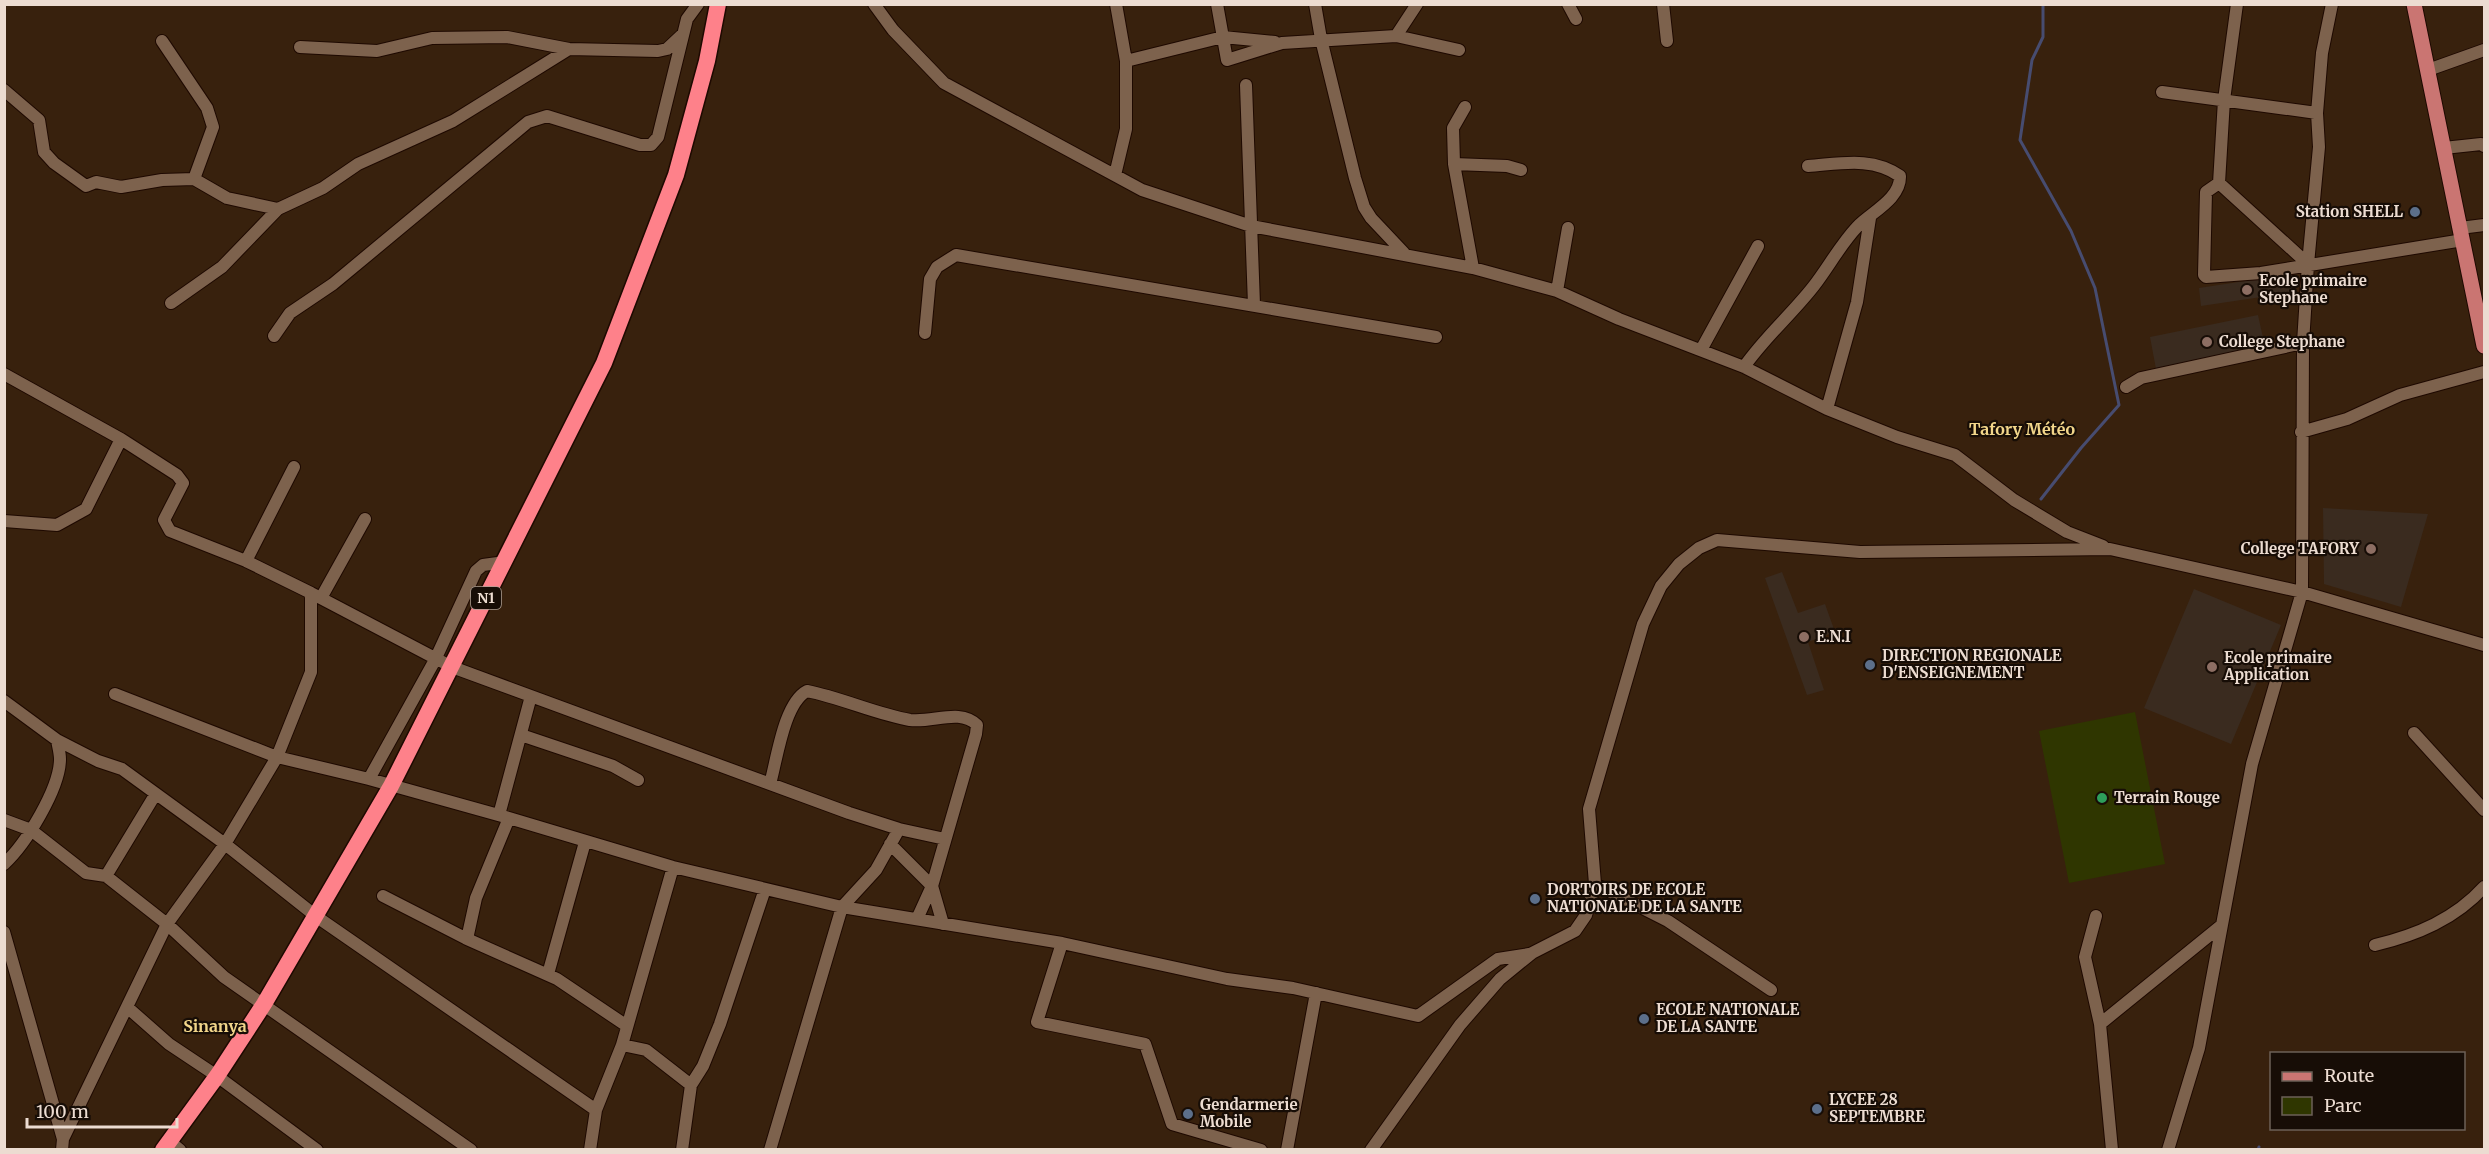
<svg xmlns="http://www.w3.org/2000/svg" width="2489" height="1154" font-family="Merriweather,serif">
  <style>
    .education { fill: #3a2b1f }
    .green { fill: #2f3600 }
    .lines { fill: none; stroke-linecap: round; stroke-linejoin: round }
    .stream { stroke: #474c70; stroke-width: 3 }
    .minor-casing { stroke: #1e0900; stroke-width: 14 }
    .major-casing { stroke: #1e0900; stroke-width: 17 }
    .highway-casing { stroke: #1e0900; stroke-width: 19 }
    .minor { stroke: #7d624d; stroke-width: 12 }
    .major { stroke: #ca7572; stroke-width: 15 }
    .highway { stroke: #fe818a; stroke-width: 16 }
    .service-dot { fill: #5c6f8a; stroke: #170d06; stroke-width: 2 }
    .education-dot { fill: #8d6e63; stroke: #170d06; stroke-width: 2 }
    .leisure-dot { fill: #2e9e5b; stroke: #170d06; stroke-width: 2 }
    .labels { text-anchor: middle; stroke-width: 4.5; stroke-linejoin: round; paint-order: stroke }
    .shield { fill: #170d06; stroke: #ac9e94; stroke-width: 1.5 }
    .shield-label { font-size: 14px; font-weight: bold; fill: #ecdcd1 }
    .poi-label { font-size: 15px; font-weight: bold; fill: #ecdcd1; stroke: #170d06; text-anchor: start }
    .neighbourhood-label { font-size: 16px; font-weight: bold; fill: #f2d68a; stroke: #170d06 }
  </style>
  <rect width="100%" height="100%" fill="#38210d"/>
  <path class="education" d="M2292 274 2295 292 2201 306 2199 288Z
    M2258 315 2265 347 2156 369 2150 337Z
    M2323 508 2428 514 2401 607 2324 584Z
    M1782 572 1798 613 1825 604 1835 632 1808 642 1824 690 1807 695 1765 578Z
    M2194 589 2281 625 2231 744 2144 708Z"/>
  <path class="green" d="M2135 712 2165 864 2069 883 2039 731Z"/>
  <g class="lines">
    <path class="stream" d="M2041 499 2081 448 2119 405 2095 288 2071 231 2020 140 2032 60 2043 37V4
      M2258 1150 2259 1147"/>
    <g class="minor-casing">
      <path id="minor" d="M874 4 893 30 944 83 1142 190 1251 226 1473 268 1557 291 1619 319 1744 367 1827 409 1897 437 1955 455 2014 500 2067 532 2103 546
        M1217 4 1227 60 1282 43 1396 36 1417 4
        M1315 4 1321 39 1355 178 1364 207 1371 218 1404 253
        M1568 4 1576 19
        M1663 4 1667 41
        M2237 4 2224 100 2219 183 2308 264
        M1396 36 1459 50
        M162 41 207 108 213 127 194 179
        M300 47 377 51 432 38 507 37 569 49 658 51 667 49 683 34
        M1126 61 1223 37 1275 42
        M2428 70 2484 50
        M1246 85 1254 305
        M4 90 39 120 44 152 54 163 86 186 96 182 121 187 162 180 194 179 227 198 278 209
        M2162 92 2317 113
        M1465 107 1453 128 1454 164 1473 268
        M2444 148 2481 144 2484 146
        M1454 164 1507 166 1521 170
        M1115 175 1126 129V61L1116 4
        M2219 183 2206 192 2204 275 2206 277 2261 273 2463 240
        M2460 228 2484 225
        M1557 291 1568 228
        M171 303 222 267 278 209 323 188 358 164 453 121 569 49
        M925 333 930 279 937 267 956 255 1436 337
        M274 336 290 313 333 284 528 122 547 116 640 145H651L658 137 687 19 698 4
        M1701 350 1758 246
        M1744 367C1764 338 1791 315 1813 287 1828 268 1840 245 1857 227 1870 213 1901 199 1900 176 1872 156 1839 164 1808 166
        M4 374 121 439 177 475 183 483 164 520 170 531 246 561 311 593 452 667 849 813 899 829 945 839
        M2126 387 2141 378 2303 343
        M1827 409 1857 302 1870 218
        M2301 432 2347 419 2400 395 2484 372
        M4 521 57 525 86 509 121 439
        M246 561 294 467
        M321 598 365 519
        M115 694 277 757 369 779 509 818 673 867 842 907 1062 943 1227 979 1293 988 1418 1016 1498 959 1529 954
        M4 701 57 740C58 746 60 753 60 759 60 788 26 844 4 864
        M2414 733 2484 810
        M521 735 613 766 638 780
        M57 740 98 761 122 769 225 844 317 917 596 1110
        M369 779 435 660 476 571 483 565 505 562
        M770 784C777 759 784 703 807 691 842 698 876 714 910 720 933 723 960 708 977 725L976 734 932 886 943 924
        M155 795 106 876 167 924 224 977 471 1150
        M499 815 531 696
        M509 818 476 898 467 939 557 979 627 1026
        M4 820 31 830 86 873 106 876
        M890 844 932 886 917 919
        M1595 884 1668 921 1771 990
        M383 896 467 939
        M2096 916 2085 957 2100 1024 2112 1150
        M4 932 63 1139 62 1150
        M1062 943 1037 1022 1145 1044 1172 1124 1261 1150
        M2375 945C2417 935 2455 919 2484 887
        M548 974 585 842
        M127 1007 169 1044 217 1076 317 1150
        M2100 1024 2222 925
        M622 1045 646 1050 691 1085
        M63 1139 167 924 225 844 277 757 311 672V593
        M169 1141 180 1150
        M590 1150 596 1110 622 1045 673 867
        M682 1150 691 1085 703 1066 720 1024 765 889
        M770 1150 842 907 876 870 899 829
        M1287 1150 1316 993
        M1371 1150 1460 1025 1500 979 1532 953 1575 931 1586 915 1595 884 1589 809 1643 624 1661 586 1679 564 1699 548 1717 540 1860 552 2110 549 2302 592 2484 645
        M2168 1150 2199 1048 2252 764 2302 592 2303 343 2308 264 2319 147 2317 113 2322 53 2332 4"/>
    </g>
    <g class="major-casing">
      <path id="major" d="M2414 4 2484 346"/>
    </g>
    <g class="highway-casing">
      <path id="highway" d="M163 1150 217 1076 264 1004 391 786 604 363 676 175 707 61 718 4"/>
    </g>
    <use href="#minor" class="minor"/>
    <use href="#major" class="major"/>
    <use href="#highway" class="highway"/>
  </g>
  <g class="service-dot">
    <circle cx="2415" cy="212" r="6"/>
    <circle cx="1870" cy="665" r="6"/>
    <circle cx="1535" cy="899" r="6"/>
    <circle cx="1644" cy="1019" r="6"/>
    <circle cx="1817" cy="1109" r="6"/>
    <circle cx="1188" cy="1114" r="6"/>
  </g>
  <g class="education-dot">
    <circle cx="2247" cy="290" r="6"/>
    <circle cx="2207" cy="342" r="6"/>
    <circle cx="2371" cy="549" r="6"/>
    <circle cx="1804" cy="637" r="6"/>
    <circle cx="2212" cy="667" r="6"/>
  </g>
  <circle class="leisure-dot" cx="2102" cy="798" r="6"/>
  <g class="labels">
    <rect class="shield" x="471" y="587" width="30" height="22" rx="4.5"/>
    <g class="shield-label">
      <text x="486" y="603">N1</text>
    </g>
    <g class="poi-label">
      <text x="2403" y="217" text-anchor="end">Station SHELL</text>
      <text x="2259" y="286">Ecole primaire<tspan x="2259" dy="17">Stephane</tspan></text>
      <text x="2219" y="347">College Stephane</text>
      <text x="2359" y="554" text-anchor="end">College TAFORY</text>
      <text x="1816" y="642">E.N.I</text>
      <text x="1882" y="661">DIRECTION REGIONALE<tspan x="1882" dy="17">D'ENSEIGNEMENT</tspan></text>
      <text x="2224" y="663">Ecole primaire<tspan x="2224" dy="17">Application</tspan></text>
      <text x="2114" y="803">Terrain Rouge</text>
      <text x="1547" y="895">DORTOIRS DE ECOLE<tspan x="1547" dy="17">NATIONALE DE LA SANTE</tspan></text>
      <text x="1656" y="1015">ECOLE NATIONALE<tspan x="1656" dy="17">DE LA SANTE</tspan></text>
      <text x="1829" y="1105">LYCEE 28<tspan x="1829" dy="17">SEPTEMBRE</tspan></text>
      <text x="1200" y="1110">Gendarmerie<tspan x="1200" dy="17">Mobile</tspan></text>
    </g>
    <g class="neighbourhood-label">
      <text x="2022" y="435">Tafory Météo</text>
      <text x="215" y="1032">Sinanya</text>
    </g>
  </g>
  <rect width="2489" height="1154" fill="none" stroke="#ecdcd1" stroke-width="12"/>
  <rect x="2270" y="1052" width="195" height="78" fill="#170d06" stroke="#6c6057" stroke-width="1.5"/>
  <rect x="2282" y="1072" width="30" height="9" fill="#ca7572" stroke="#6c6057" stroke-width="1.5"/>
  <text x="2324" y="1082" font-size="18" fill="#ecdcd1">Route</text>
  <rect x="2282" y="1097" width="30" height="18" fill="#2f3600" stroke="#6c6057" stroke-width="1.5"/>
  <text x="2324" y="1112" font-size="18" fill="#ecdcd1">Parc</text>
  <path d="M27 1118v9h150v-9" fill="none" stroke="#ecdcd1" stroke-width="3"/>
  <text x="36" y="1118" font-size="18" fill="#ecdcd1" stroke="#170d06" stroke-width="4.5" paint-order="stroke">100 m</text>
</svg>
